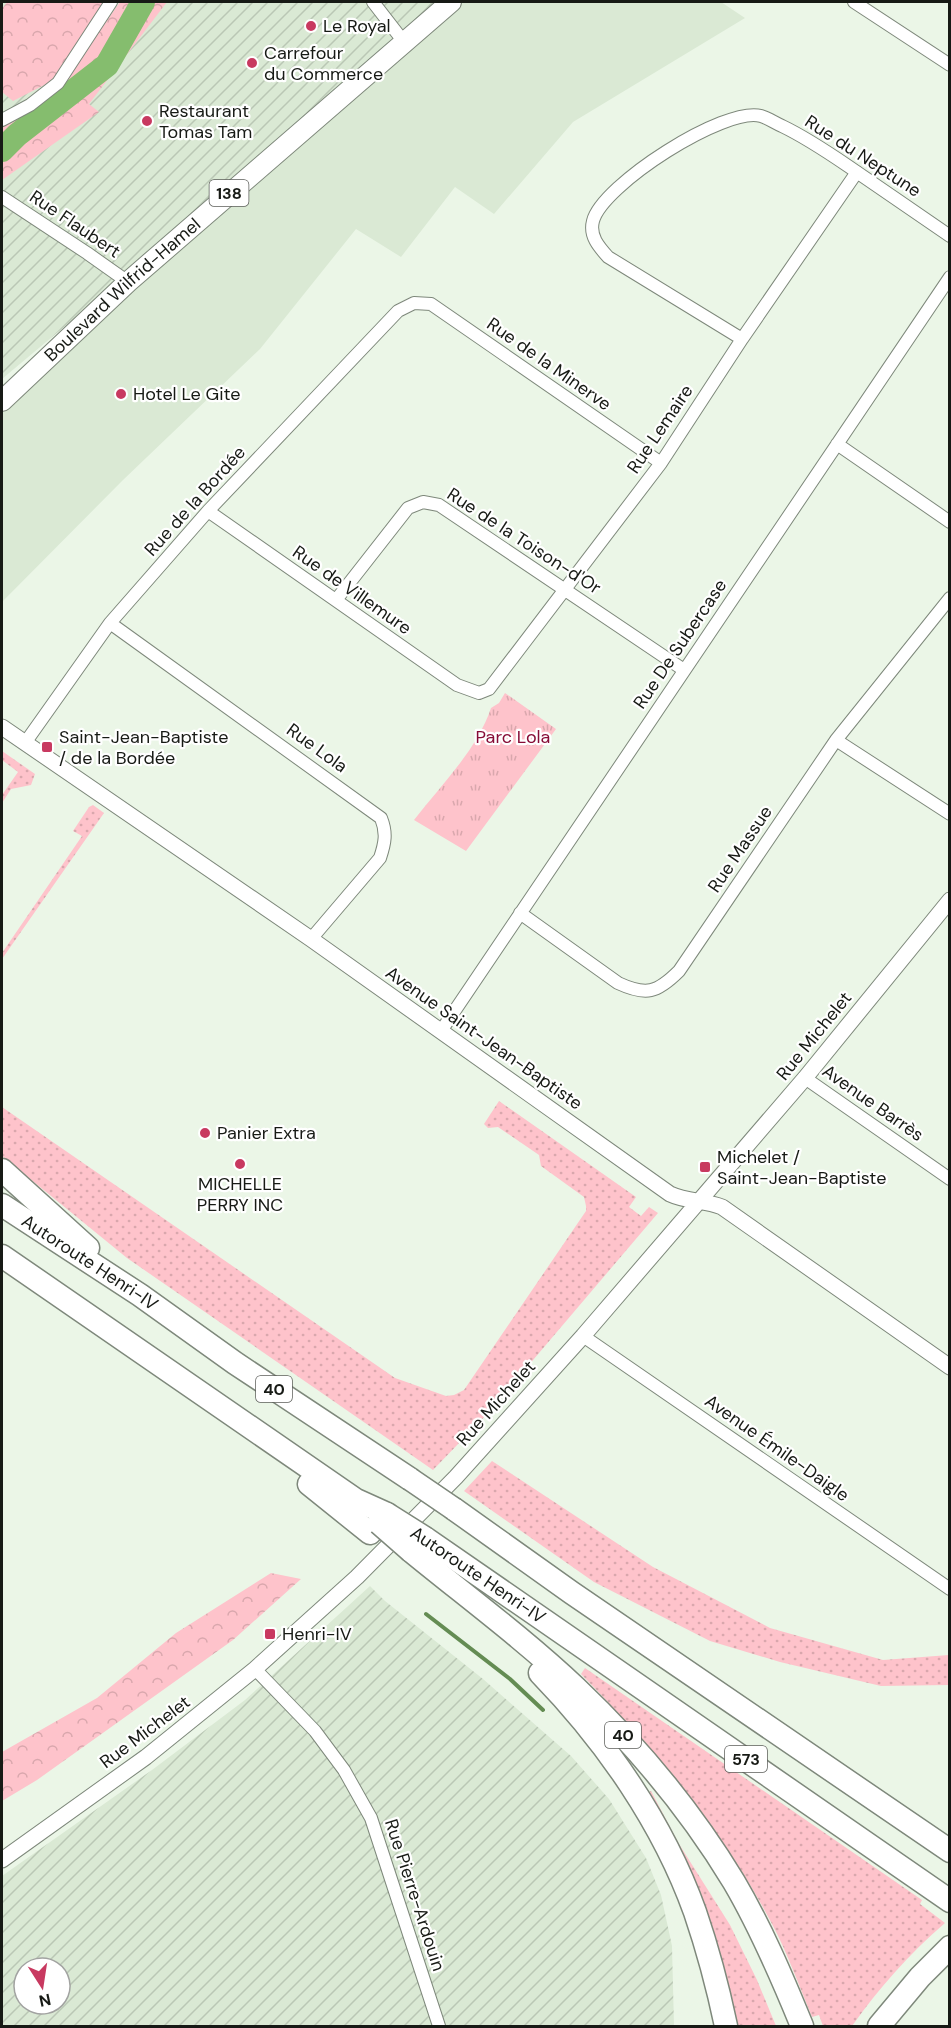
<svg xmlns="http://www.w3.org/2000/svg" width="951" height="2028" font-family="'DM Sans',sans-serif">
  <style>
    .built { fill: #dae9d4 }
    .industrial { fill: url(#industrial-furrows); fill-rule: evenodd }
    .grass { fill: url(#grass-dots) }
    .forest { fill: url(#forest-crowns) }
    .park { fill: url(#park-tufts) }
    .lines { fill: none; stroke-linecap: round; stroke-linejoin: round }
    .stream { stroke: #648c53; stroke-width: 4 }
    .river { stroke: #85bd6e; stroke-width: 24 }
    .minor-casing { stroke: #7e887b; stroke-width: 14 }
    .tertiary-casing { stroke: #7e887b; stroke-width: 17 }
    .primary-casing { stroke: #7e887b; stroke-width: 22 }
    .motorway-casing { stroke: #7e887b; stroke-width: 25 }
    .minor { stroke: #fff; stroke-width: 12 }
    .tertiary { stroke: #fff; stroke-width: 15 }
    .primary { stroke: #fff; stroke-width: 20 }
    .motorway { stroke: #fff; stroke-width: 22 }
    .motorway-bridge-casing { stroke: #7e887b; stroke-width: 25; stroke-linecap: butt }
    .motorway-bridge { stroke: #fff; stroke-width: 22 }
    .poi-dot { fill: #c83960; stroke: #fff; stroke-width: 2 }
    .labels { text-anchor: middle; stroke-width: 4.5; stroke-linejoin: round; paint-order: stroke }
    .shield { fill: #fff; stroke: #5d5f5b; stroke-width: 1.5 }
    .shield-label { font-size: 16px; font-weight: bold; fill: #171a15 }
    .poi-label { font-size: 18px; fill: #171a15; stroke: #fff; text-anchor: start }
    .street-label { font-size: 18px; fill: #171a15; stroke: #fff }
    .park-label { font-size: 18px; fill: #870d37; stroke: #fff }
  </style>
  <defs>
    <pattern id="industrial-furrows" width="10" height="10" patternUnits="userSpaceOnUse" patternTransform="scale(1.5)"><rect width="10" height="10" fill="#dae9d4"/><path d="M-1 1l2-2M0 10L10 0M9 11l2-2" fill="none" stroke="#bac7b5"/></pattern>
    <pattern id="grass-dots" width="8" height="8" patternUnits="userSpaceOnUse" patternTransform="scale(1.5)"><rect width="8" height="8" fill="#fec3cb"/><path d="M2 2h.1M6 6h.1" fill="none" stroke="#d9a7ad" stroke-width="1.8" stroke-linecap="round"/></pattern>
    <pattern id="forest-crowns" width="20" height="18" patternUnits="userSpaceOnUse" patternTransform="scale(1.5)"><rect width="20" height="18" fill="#fec3cb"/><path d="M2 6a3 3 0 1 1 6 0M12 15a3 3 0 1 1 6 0" fill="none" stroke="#d9a7ad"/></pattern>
    <pattern id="park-tufts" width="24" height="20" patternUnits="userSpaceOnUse" patternTransform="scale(1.5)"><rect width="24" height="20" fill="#fec3cb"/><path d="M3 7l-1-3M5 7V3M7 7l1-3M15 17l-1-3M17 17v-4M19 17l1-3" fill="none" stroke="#d9a7ad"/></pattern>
  </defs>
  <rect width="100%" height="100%" fill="#ebf6e7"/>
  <path class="built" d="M450 2H721L745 18 573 122 494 214 455 187 401 257 356 229 260 349 123 480 2 602V396Z"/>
  <path class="industrial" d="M2 2H451L2 379Z
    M370 1586 385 1601 483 1679 571 1756 609 1799 646 1858 661 1895 672 1946 674 2026H2V1876L152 1770 245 1700ZM24 1968H60V2004H24Z"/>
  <path class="grass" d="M2 751 35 774 31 785 11 789 2 803V795L18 772 2 760Z
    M93 805 104 813 2 959V953L82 836 73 831 89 807Z
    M499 1101 636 1197 629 1207 641 1216 649 1207 658 1213 488 1413 433 1470 127 1258 2 1156V1107L395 1378 446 1396 454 1395 464 1390 586 1211V1206L584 1197 541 1166 539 1155 498 1127 488 1128 484 1124Z
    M492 1461 653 1567 770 1628 883 1660 949 1655V1685L881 1686 780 1662 710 1641 594 1582 464 1491Z
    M585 1668 922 1900 920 1904 945 1923C909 1954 879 1988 852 2026H823L819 2015 812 2017C799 1986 788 1954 772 1924 723 1830 655 1750 581 1674Z
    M651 1791 679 1844 730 1925 757 1980 776 2026H734L647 1793Z"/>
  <path class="forest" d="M7 2H104L56 79 13 101 2 92V9Z
    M120 2H167L89 104 99 112 2 180V127L31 109 64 81Z
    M271 1573 301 1579 233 1640 37 1780 2 1801V1752L97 1698 176 1633Z"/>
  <path class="park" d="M505 693 556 729 466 851 414 820C441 785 477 750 491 708L499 703Z"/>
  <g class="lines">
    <path class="stream" d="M426 1614 510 1679 543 1710"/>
    <path class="river" d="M2 150 17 135 107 65 143 2"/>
    <g class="minor-casing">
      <path id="minor" d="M373 2 404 42
        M854 2 950 65
        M2 120 30 105 58 83 111 2
        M2 197 87 253 128 282
        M742 339 608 257C599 247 589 236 593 221 602 185 725 106 761 116 768 118 775 123 782 126 805 137 826 151 848 166 882 189 916 213 950 236
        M837 444 950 522
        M208 511 457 685 479 693 489 689 661 463 742 339 857 172
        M336 600 408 508 423 502 439 505 684 670
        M110 623 381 818C387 833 385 843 380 858L311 939
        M836 740 950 814
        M25 743 110 623 208 511 398 311 414 303 431 304 661 463
        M520 913 618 983C646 996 657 993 679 971L836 740 950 598
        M441 1031 950 277
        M805 1078 950 1179
        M583 1336 950 1589
        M255 1669 315 1731 344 1770 371 1818 439 2026"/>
    </g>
    <g class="tertiary-casing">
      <path id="tertiary" d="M2 727 311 939 670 1194C687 1202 705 1200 722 1207L950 1367
        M2 1860 146 1757 255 1669 357 1577 456 1477 583 1336 805 1078 950 900"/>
    </g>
    <g class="primary-casing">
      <g id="primary">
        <path id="s1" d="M2 401 128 282 451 2"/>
      </g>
    </g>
    <g class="motorway-casing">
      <g id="motorway">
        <path d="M2 1170 88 1248"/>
        <path id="s2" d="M2 1205 140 1295 235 1363 410 1479"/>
        <path d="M2 1256 356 1500 387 1514"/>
        <path d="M309 1484 370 1533"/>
        <path d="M454 1509 572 1593 950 1851"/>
        <path d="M425 1538 950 1901"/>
        <path d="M411 1551C466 1596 524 1639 576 1688 636 1745 691 1811 734 1882 761 1928 782 1977 802 2026"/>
        <path d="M540 1673C606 1741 663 1823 695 1912 708 1950 718 1988 726 2026"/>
        <path d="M879 2026 920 1977 950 1947"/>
      </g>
    </g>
    <use href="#minor" class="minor"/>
    <use href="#tertiary" class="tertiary"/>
    <use href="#primary" class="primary"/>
    <use href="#motorway" class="motorway"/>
    <g class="motorway-bridge-casing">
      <path id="motorway-bridge" d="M410 1479 454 1509
        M387 1514 425 1538
        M379 1523 411 1551"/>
    </g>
    <use href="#motorway-bridge" class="motorway-bridge"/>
  </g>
  <g class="poi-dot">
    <circle cx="311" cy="26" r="6"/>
    <circle cx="252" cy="63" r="6"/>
    <circle cx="147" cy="121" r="6"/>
    <circle cx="121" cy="394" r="6"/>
    <rect x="41" y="741" width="12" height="12" rx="3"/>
    <circle cx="205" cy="1133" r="6"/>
    <circle cx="240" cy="1164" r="6"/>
    <rect x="699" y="1161" width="12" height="12" rx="3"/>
    <rect x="264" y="1628" width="12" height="12" rx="3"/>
  </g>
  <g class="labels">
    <g class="shield">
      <rect x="209.5" y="180" width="39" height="26" rx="4.5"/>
      <rect x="256" y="1376" width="36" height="26" rx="4.5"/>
      <rect x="605" y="1722" width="36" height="26" rx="4.5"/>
      <rect x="725" y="1746" width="42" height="26" rx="4.5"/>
    </g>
    <g class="shield-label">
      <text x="229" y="199">138</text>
      <text x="274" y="1395">40</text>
      <text x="623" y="1741">40</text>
      <text x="746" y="1765">573</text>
    </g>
    <g class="poi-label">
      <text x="323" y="32">Le Royal</text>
      <text x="264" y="59">Carrefour<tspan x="264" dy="21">du Commerce</tspan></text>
      <text x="159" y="117">Restaurant<tspan x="159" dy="21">Tomas Tam</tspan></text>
      <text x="133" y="400">Hotel Le Gite</text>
      <text x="59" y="743">Saint-Jean-Baptiste<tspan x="59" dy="21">/ de la Bordée</tspan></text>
      <text x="217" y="1139">Panier Extra</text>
      <text x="717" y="1163">Michelet /<tspan x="717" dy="21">Saint-Jean-Baptiste</tspan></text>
      <text x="240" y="1190" text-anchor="middle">MICHELLE<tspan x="240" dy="21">PERRY INC</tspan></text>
      <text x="282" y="1640">Henri-IV</text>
    </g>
    <g class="street-label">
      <text transform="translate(863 156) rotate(33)" y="6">Rue du Neptune</text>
      <text transform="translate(75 224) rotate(34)" y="6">Rue Flaubert</text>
      <text dy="6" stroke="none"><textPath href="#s1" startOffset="164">Boulevard Wilfrid-Hamel</textPath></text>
      <text transform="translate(549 364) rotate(35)" y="6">Rue de la Minerve</text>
      <text transform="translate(660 429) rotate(-56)" y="6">Rue Lemaire</text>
      <text transform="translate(195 501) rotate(-48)" y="6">Rue de la Bordée</text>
      <text transform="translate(524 541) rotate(33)" y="6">Rue de la Toison-d'Or</text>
      <text transform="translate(352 590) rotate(35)" y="6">Rue de Villemure</text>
      <text transform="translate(680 644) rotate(-56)" y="6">Rue De Subercase</text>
      <text transform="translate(317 748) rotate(36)" y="6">Rue Lola</text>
      <text transform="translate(740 849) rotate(-56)" y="6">Rue Massue</text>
      <text transform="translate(814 1036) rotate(-51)" y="6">Rue Michelet</text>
      <text transform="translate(484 1038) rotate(35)" y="6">Avenue Saint-Jean-Baptiste</text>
      <text transform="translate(873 1103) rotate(35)" y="6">Avenue Barrès</text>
      <text dy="6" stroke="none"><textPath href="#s2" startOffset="105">Autoroute Henri-IV</textPath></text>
      <text transform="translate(496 1403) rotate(-48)" y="6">Rue Michelet</text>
      <text transform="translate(777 1448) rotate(35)" y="6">Avenue Émile-Daigle</text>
      <text transform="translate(478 1575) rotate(34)" y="6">Autoroute Henri-IV</text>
      <text transform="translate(145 1732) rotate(-37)" y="6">Rue Michelet</text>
      <text transform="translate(415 1895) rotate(72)" y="6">Rue Pierre-Ardouin</text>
    </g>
    <g class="park-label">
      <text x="513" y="743">Parc Lola</text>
    </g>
  </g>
  <rect width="951" height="2028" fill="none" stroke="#171a15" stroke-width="6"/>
  <g transform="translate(42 1986) rotate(168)"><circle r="28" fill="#ffffff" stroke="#a2a3a1" stroke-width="1.5"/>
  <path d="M0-4.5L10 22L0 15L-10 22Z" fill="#c83960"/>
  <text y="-9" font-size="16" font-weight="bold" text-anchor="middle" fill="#171a15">N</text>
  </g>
</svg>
